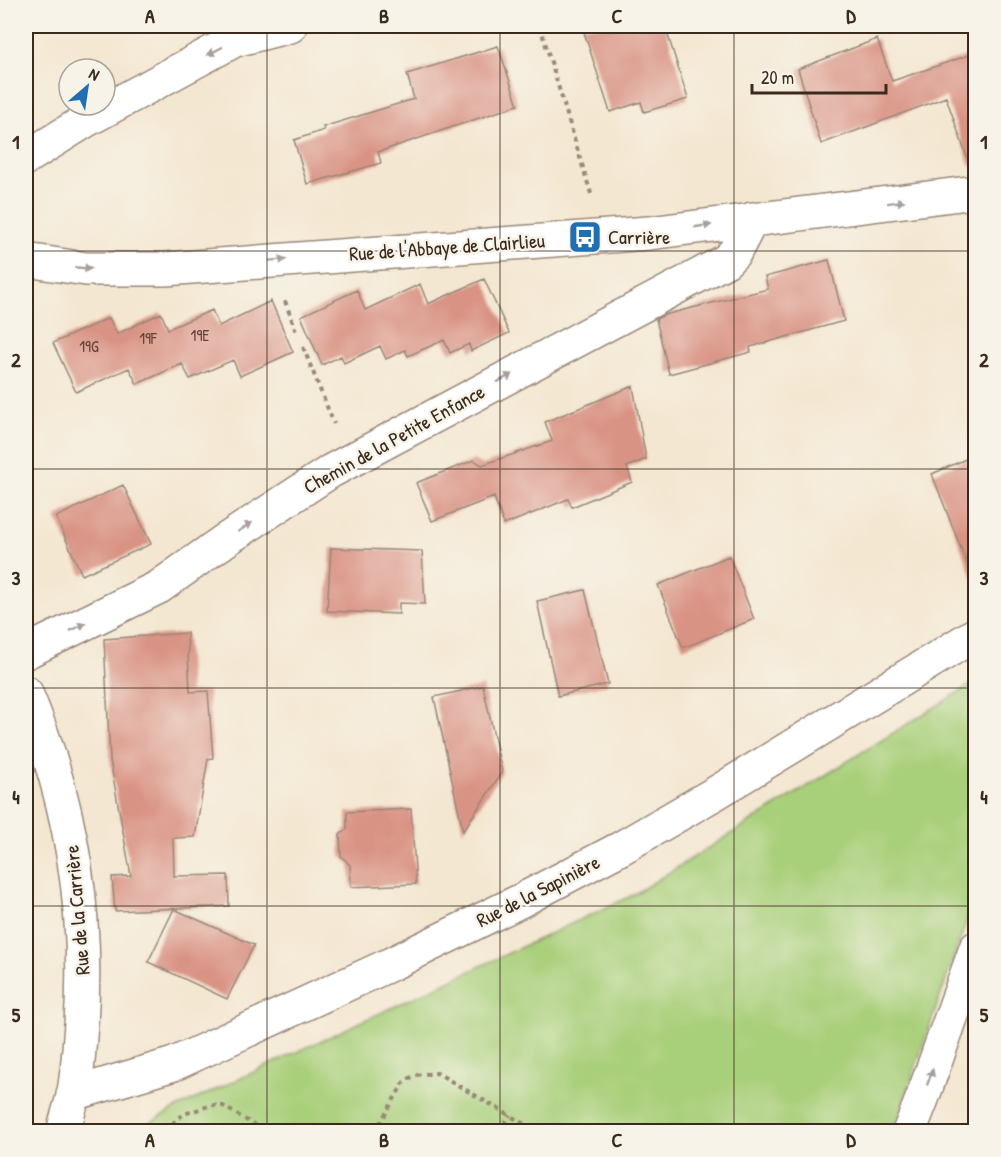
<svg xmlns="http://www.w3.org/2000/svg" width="1001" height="1157" font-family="'Patrick Hand',sans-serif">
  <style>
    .green { fill: #a8cf79; stroke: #727c4c; stroke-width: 1.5 }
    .building { fill: #d99384 }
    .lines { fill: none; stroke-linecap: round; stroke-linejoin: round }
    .minor-casing { stroke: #988878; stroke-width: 36 }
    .path { stroke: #988878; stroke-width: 4; stroke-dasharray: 4.5 4.5; stroke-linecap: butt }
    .minor { stroke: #fff; stroke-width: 33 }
    .oneway { fill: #a79f9a }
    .grid { fill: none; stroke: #3b2a1e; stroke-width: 1.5; stroke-opacity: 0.55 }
    .labels { text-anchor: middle; stroke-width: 5; stroke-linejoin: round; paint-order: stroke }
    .number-label { font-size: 16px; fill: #624438 }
    .poi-label { font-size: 20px; fill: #3b2a1e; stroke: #f7f3e8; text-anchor: start }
    .street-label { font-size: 20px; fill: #3b2a1e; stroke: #f7f3e8 }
    .neatline { fill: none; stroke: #3b2a1e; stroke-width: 2 }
    .grid-label { font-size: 20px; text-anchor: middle; font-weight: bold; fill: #3b2a1e }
  </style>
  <rect width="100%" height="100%" fill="#f7f3e8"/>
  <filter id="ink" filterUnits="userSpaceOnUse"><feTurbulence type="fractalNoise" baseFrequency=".0167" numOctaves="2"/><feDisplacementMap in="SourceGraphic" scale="12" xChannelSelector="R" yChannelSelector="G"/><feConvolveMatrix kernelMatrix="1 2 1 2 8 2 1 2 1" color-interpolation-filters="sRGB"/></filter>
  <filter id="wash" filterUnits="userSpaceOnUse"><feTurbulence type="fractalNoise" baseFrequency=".008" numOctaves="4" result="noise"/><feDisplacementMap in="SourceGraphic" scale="24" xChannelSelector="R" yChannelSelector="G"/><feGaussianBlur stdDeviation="1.35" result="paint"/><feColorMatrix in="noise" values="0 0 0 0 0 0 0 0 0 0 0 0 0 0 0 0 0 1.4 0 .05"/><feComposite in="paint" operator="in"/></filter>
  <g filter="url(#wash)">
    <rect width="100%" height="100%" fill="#f4e7d2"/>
    <path class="green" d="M975 682V897L893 1131 137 1132 141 1127 179 1107 633 895Z"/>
    <g id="blocks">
      <path class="building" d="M582 26H665L688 99 644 112 641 102 610 112Z
        M877 39 892 81 975 53V165L970 166 946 97 821 144 798 69Z
        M498 46 518 105 378 152 381 163 307 184 294 140 324 130 323 127 414 99 407 74Z
        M829 260 844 321 750 347 751 352 669 374 656 319 664 315 768 289 765 277Z
        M484 279 509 333 471 351 469 344 450 353 444 340 408 356 405 350 386 359 380 346 344 363 341 356 322 365 301 316 357 290 365 310 420 284 428 304Z
        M271 301 293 352 240 376 233 360 190 379 182 364 137 384 129 368 76 392 53 343 109 318 117 334 161 313 168 329 212 310 219 326Z
        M633 386 646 459 627 467 632 482 572 507 568 499 504 525 494 497 432 521 416 483 474 460 482 465 552 441 545 422Z
        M975 455V578L973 579 932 474Z
        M123 485 151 544 82 575 56 517Z
        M331 548 422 551 425 604 399 603V614L327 611Z
        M729 556 754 619 683 648 658 585Z
        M585 590 608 684 558 696 537 601Z
        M187 633 190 692 208 691 213 758 208 759 195 837 173 838 174 876 228 875 229 906 115 911 112 877 131 876 110 760 104 639Z
        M483 686 502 772 463 831 434 697Z
        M411 809 416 884 351 887 350 865 341 856 340 835 347 829V812Z
        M174 909 254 945 227 999 148 962Z"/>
    </g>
  </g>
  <g filter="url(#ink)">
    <use href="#blocks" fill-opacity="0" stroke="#988878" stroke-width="1.5"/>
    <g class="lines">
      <g class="minor-casing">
        <path id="minor" d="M26 158 85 121 235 40 290 26
          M26 260 86 269H165L649 233 976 192
          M26 652 159 587 224 541 331 471 726 261 735 252 752 219
          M26 693C71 800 89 908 81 1024 79 1047 78 1074 73 1096 70 1108 66 1120 63 1132
          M73 1094 174 1064 391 964 520 901 621 848 719 791 976 634
          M909 1132 922 1099 976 948"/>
      </g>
      <path class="path" d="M540 26 592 197
        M285 301 297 334
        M303 347 334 424
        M168 1132 174 1122 184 1114 212 1105 223 1106 266 1132
        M375 1132 404 1082 415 1075 437 1073 538 1132
        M500 1132 510 1115"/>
      <use href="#minor" class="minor"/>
    </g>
    <defs><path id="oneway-solid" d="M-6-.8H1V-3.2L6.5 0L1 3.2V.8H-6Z" transform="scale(1.5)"/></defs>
    <g class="oneway">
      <use href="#oneway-solid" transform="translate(215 51) rotate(152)"/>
      <use href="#oneway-solid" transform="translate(896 202) rotate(-7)"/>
      <use href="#oneway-solid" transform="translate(703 226) rotate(-8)"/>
      <use href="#oneway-solid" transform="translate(278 260) rotate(-4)"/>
      <use href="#oneway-solid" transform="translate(83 268) rotate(5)"/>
      <use href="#oneway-solid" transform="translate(505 378) rotate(-28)"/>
      <use href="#oneway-solid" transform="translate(245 527) rotate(-33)"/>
      <use href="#oneway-solid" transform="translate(78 627) rotate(-26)"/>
      <use href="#oneway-solid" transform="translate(930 1077) rotate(-70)"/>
    </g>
  </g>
  <path class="grid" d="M267 26V1132M500 26V1132M734 26V1132M26 251H976M26 469H976M26 688H976M26 906H976"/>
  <defs>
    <g id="bus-square" transform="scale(1.725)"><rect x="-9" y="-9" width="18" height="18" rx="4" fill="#1f6fb2" stroke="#f7f3e8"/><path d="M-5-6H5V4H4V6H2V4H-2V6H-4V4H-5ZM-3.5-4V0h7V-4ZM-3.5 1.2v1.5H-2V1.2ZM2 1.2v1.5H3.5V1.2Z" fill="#fff"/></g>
  </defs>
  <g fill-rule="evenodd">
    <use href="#bus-square" x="585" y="237"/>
  </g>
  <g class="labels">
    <g class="number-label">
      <text x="200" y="341">19E</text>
      <text x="148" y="344">19F</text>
      <text x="89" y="352">19G</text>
    </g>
    <g class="poi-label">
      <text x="608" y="244">Carrière</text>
    </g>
    <g class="street-label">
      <text transform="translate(447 247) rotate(-4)" y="7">Rue de l'Abbaye de Clairlieu</text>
      <text transform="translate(394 439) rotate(-29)" y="7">Chemin de la Petite Enfance</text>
      <text transform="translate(538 891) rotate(-27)" y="7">Rue de la Sapinière</text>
      <text transform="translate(77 910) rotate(-95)" y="7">Rue de la Carrière</text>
    </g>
  </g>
  <rect width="1001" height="1157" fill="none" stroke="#f7f3e8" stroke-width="66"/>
  <g transform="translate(87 87) rotate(29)"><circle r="28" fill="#f7f3e8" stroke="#aca397" stroke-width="1.5"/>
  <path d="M0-4.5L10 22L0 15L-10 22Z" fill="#1f6fb2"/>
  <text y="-9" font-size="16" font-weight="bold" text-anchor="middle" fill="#3b2a1e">N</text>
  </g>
  <path d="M752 84v9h134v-9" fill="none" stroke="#3b2a1e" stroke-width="3"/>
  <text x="761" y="84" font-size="18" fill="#3b2a1e" stroke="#f7f3e8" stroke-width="4.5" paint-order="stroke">20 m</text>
  <rect x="33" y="33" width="935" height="1091" class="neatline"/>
  <g class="grid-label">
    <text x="150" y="23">A</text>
    <text x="384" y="23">B</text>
    <text x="617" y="23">C</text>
    <text x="851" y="23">D</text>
    <text x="16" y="149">1</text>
    <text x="984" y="149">1</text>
    <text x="16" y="367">2</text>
    <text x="984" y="367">2</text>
    <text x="16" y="585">3</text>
    <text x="984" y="585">3</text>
    <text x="16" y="804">4</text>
    <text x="984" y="804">4</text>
    <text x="16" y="1022">5</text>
    <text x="984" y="1022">5</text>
    <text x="150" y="1147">A</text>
    <text x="384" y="1147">B</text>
    <text x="617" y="1147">C</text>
    <text x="851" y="1147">D</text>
  </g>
</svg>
